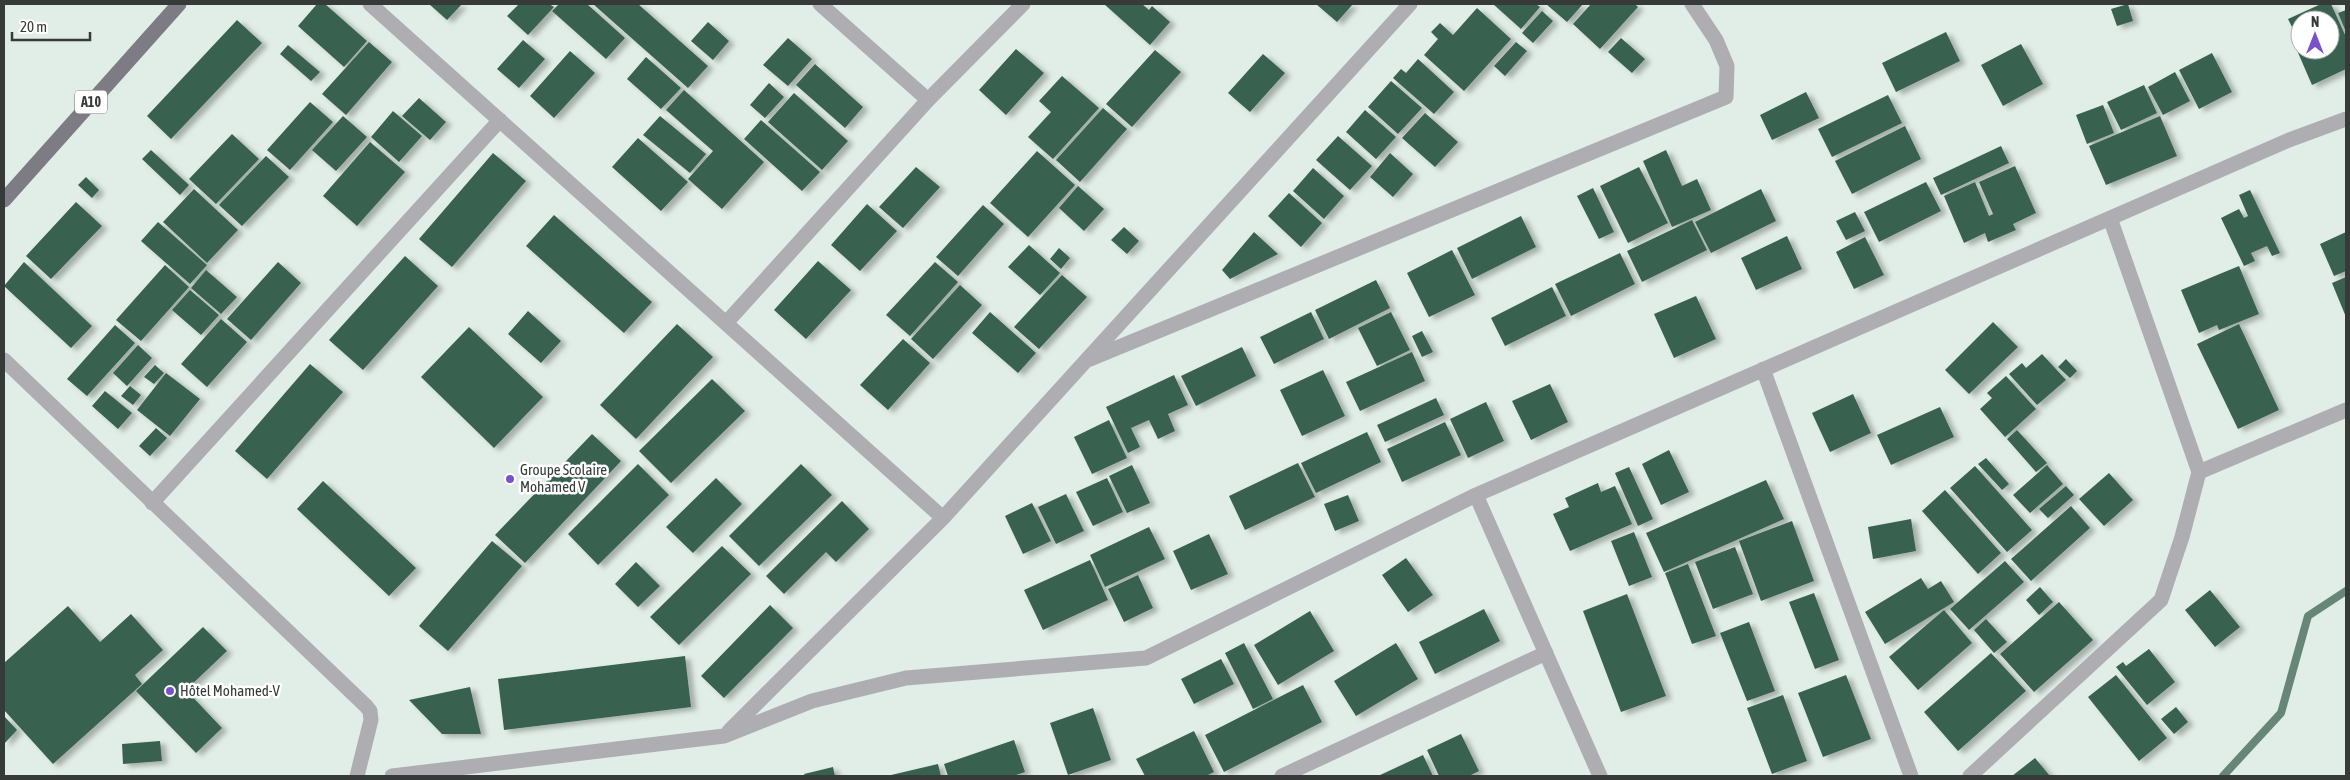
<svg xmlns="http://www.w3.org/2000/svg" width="2350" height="780" font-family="'Asap Condensed',sans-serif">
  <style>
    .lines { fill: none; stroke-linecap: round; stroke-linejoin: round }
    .stream { stroke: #668677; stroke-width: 8 }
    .building { fill: #386250; filter: url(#shadow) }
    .street { stroke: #aeaeb2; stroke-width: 15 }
    .primary { stroke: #7d7c84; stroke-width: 15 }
    .poi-dot { fill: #7952cb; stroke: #fff; stroke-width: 2 }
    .labels { text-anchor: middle; stroke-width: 5; stroke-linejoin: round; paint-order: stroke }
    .shield { fill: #fff; stroke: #727674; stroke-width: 1 }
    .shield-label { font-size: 14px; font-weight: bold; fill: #363b39 }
    .poi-label { font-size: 15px; fill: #363b39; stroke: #fff; text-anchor: start }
  </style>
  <defs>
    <filter id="shadow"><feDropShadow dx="5.5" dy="3" stdDeviation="2.5" flood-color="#0004"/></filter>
  </defs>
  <rect width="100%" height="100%" fill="#e1ede7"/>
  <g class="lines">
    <path class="stream" d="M2223 776 2281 713 2308 616 2346 591"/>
  </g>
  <path class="building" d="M317 4H325L367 41 344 67 298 26Z
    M429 4H462L447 20Z
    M519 4H549L554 7 528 35 507 16Z
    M559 4H587L625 38 606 59 552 11Z
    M593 4H638L708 66 688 88Z
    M1104 4H1142L1149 10 1152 6 1170 22 1150 45Z
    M1316 4H1353L1337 22Z
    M1493 4H1536L1540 7 1521 29Z
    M1546 4H1583L1567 22Z
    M1591 4H1635L1638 7 1600 49 1573 24Z
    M2128 4 2133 21 2117 26 2111 9Z
    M2321 4H2331L2346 37V69L2312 85 2296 48 2300 46V50H2330V20H2300V35L2297 37 2288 19Z
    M1477 8 1511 39 1464 91 1424 55 1438 39 1431 32 1440 23 1453 35Z
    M2346 10V32L2338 13Z
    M1542 11 1553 21 1533 43 1522 33Z
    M237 20 262 43 171 139 147 116Z
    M708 22 729 41 713 60 691 41Z
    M1946 32 1960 61 1896 92 1882 63Z
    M788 38 812 59 788 86 763 65Z
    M1621 38 1645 59 1632 73 1608 52Z
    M523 40 545 59 519 88 497 69Z
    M369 42 392 62 346 115 322 94Z
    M1516 42 1527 51 1505 76 1494 66Z
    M2021 44 2043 84 2003 106 1981 65Z
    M288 45 320 72 311 81 280 54Z
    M1016 49 1044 73 1006 115 979 90Z
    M1155 50 1181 72 1132 127 1106 104Z
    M570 51 595 73 554 118 530 96Z
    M2212 53 2232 92 2199 109 2179 70Z
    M1263 54 1285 73 1250 112 1228 93Z
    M646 57 681 88 661 109 627 79Z
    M1418 59 1454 92 1434 114 1393 78 1401 69 1406 73Z
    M815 64 863 107 845 128 796 85Z
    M2175 72 2190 101 2163 115 2148 87Z
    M1062 76 1099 108 1053 159 1028 137 1051 112 1039 101Z
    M1391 81 1422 108 1398 134 1368 107Z
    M769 83 784 97 765 118 750 105Z
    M2144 85 2157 113 2121 130 2107 102Z
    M684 90 764 162 722 209 688 179 713 151 666 110Z
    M1806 92 1819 118 1772 140 1760 115Z
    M794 93 848 141 822 170 768 122Z
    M1888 95 1902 123 1832 157 1818 129Z
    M419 98 446 122 430 140 402 116Z
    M310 102 333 122 290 170 267 150Z
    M2103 105 2114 133 2087 144 2076 115Z
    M1103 108 1127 129 1080 182 1056 160Z
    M1365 110 1396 137 1376 159 1346 132Z
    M393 111 422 136 399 162 371 137Z
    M1425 113 1458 142 1435 167 1402 138Z
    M343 116 367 137 336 171 312 150Z
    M660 116 706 154 690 173 643 135Z
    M2160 116 2177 156 2106 185 2089 146Z
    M761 120 820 172 802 191 744 139Z
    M1905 126 1921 159 1852 194 1835 161Z
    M232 134 259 159 216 204 189 179Z
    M1338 136 1372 166 1350 190 1316 160Z
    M638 138 688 182 661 211 612 167Z
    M370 142 405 172 357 226 323 196Z
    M2001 146 2009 163 1941 195 1933 178Z
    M151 150 189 185 180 195 142 159Z
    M1666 150 1682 186 1697 179 1711 210 1672 227 1643 161Z
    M1037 151 1075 185 1028 237 990 203Z
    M493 153 526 181 452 267 419 239Z
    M1390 153 1413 174 1393 197 1370 177Z
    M266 156 289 177 242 226 219 205Z
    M2015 166 2036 213 2013 224 2016 230 1988 242 1985 233 1964 243 1944 196 1975 182 1989 216 1993 214 1979 182Z
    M916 167 940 187 903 228 879 207Z
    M1639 167 1668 223 1628 243 1600 186Z
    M1313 168 1344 196 1324 219 1293 191Z
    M86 177 99 190 92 198 78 185Z
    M1926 182 1941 211 1879 242 1864 212Z
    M1078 186 1104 209 1084 231 1059 208Z
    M1593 188 1614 232 1599 239 1577 196Z
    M194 189 238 230 207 263 163 222Z
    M1761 189 1776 221 1711 253 1695 222Z
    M2250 190 2280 253 2272 256 2267 246 2251 253 2255 261 2244 266 2221 218 2239 209 2244 218 2248 216 2239 195Z
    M1289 193 1322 223 1301 247 1268 216Z
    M76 202 102 226 51 279 26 256Z
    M867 204 897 231 860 271 831 245Z
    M983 205 1004 224 958 276 936 257Z
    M1855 212 1865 231 1846 240 1836 221Z
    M554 215 652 302 624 333 526 246Z
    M1521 216 1536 247 1472 279 1457 248Z
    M1692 220 1707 250 1642 282 1627 251Z
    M158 222 207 265 190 284 141 241Z
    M1124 227 1139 241 1127 254 1111 240Z
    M1254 232 1278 254 1230 279 1222 270Z
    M2346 232V271L2334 276 2320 244Z
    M1787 236 1802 269 1756 290 1741 258Z
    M1865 237 1884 275 1854 289 1836 252Z
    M1029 245 1060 273 1040 295 1008 267Z
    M1059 248 1070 258 1061 269 1050 259Z
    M1452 250 1475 295 1429 317 1407 273Z
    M1620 253 1635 284 1571 316 1555 284Z
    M405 256 438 286 363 370 329 340Z
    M818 261 851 290 806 339 774 310Z
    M24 262 92 326 71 348 4 286Z
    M278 262 301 283 251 340 227 319Z
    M935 262 958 282 910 336 886 315Z
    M165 265 189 287 141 341 116 320Z
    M2239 266 2259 314 2219 330 2217 325 2199 333 2181 290Z
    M206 270 237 297 221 314 191 288Z
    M1062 275 1087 297 1039 349 1014 327Z
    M2346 277V317L2332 283Z
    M1376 280 1390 308 1329 339 1315 310Z
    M960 285 982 305 933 359 911 339Z
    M1552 287 1566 316 1505 346 1491 318Z
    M190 290 219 315 201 335 172 310Z
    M1696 296 1716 339 1674 358 1654 314Z
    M528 311 561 341 541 363 508 334Z
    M990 312 1036 353 1018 373 972 333Z
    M1311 312 1324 339 1274 364 1260 337Z
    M1391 312 1410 350 1377 366 1358 328Z
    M221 319 247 342 207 387 181 364Z
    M1993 322 2018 347 1969 394 1945 370Z
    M677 324 713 357 636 439 600 405Z
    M2239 324 2279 410 2238 429 2197 344Z
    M115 325 135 343 87 396 67 379Z
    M469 327 543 397 494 448 421 377Z
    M1422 331 1433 352 1422 357 1412 336Z
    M903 339 930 363 888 410 860 385Z
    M138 345 152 358 127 386 113 373Z
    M1242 347 1256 376 1196 406 1181 376Z
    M1412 352 1425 381 1360 411 1346 382Z
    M2042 354 2066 380 2037 405 2009 374 2022 363 2026 368Z
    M2066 359 2077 371 2070 378 2058 367Z
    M310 364 343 392 267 479 235 451Z
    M155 365 164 373 154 384 144 377Z
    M1323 370 1345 416 1302 436 1280 390Z
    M166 373 200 399 170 436 137 410Z
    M1174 375 1188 405 1168 414 1175 431 1158 439 1149 420 1131 428 1140 447 1128 453 1106 407Z
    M2006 376 2036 409 2005 437 1980 409 1992 398 1987 393Z
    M712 379 745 411 671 483 639 451Z
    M1550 384 1568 422 1531 440 1512 401Z
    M130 386 141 395 133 405 121 396Z
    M105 391 132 413 118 429 92 406Z
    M1853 394 1871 433 1830 452 1812 413Z
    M1436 398 1444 415 1385 442 1377 425Z
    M1486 402 1504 441 1468 458 1450 419Z
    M1940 407 1954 437 1891 465 1877 435Z
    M1109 420 1127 458 1092 474 1074 437Z
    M1445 422 1461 455 1402 482 1387 449Z
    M156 428 167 438 150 456 139 446Z
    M2017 430 2047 463 2036 472 2007 439Z
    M1367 432 1381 462 1316 493 1301 463Z
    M592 434 621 461 525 563 495 535Z
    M1669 450 1689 492 1661 505 1642 464Z
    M1986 458 2009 484 2002 490 1978 464Z
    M1298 463 1315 497 1245 530 1229 496Z
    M638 464 669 495 598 565 568 534Z
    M801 464 832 495 759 566 729 536Z
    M1132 465 1150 503 1127 513 1109 476Z
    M2047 465 2063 484 2030 513 2013 495Z
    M1975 466 2032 530 2007 552 1950 488Z
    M1629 467 1653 519 1638 526 1615 473Z
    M2109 473 2133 500 2104 526 2079 499Z
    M716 478 742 504 693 553 666 527Z
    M1107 478 1123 512 1093 526 1076 492Z
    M1766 480 1784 519 1664 572 1646 533Z
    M323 481 416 568 389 596 297 509Z
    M1598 483 1601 492 1615 486 1632 524 1570 551 1553 514 1569 507 1565 498Z
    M2066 486 2074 495 2048 518 2039 509Z
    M1945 490 2001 553 1978 574 1922 511Z
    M1066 494 1084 531 1056 544 1038 507Z
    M1348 495 1359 521 1335 531 1324 504Z
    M842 501 869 529 836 562 826 552 784 594 766 576Z
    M1032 503 1051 541 1023 554 1005 516Z
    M2071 506 2090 528 2031 581 2011 559Z
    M1911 519 1916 551 1873 559 1868 527Z
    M1792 521 1814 581 1761 601 1739 541Z
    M1149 527 1165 559 1105 587 1090 555Z
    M1634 532 1652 577 1629 586 1611 541Z
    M1209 534 1228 574 1191 590 1173 551Z
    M492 541 522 566 448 651 419 626Z
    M722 546 751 574 679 645 650 617Z
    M1735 547 1753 594 1713 609 1695 562Z
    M1406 558 1433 595 1408 612 1382 575Z
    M1090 560 1108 600 1043 630 1024 590Z
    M2005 561 2024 582 1969 630 1950 609Z
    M636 562 660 586 638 607 615 584Z
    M1688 564 1716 636 1692 644 1665 573Z
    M1138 575 1153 608 1124 622 1108 589Z
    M1921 578 1928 589 1941 581 1954 602 1885 644 1865 612Z
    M2040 587 2053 602 2039 615 2026 600Z
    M2210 590 2240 627 2215 647 2185 610Z
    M1814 593 1839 660 1815 669 1789 602Z
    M1627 594 1666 696 1621 712 1583 611Z
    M2059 602 2093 640 2034 692 2000 654Z
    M770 605 793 628 724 698 701 676Z
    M68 606 100 642 131 614 163 650 135 675 142 684 53 764 4 710V663Z
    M1484 609 1500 641 1435 674 1419 642Z
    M1944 610 1972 643 1918 690 1889 657Z
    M1310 611 1334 651 1278 685 1254 645Z
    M1986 619 2007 642 1994 653 1974 630Z
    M1749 622 1775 691 1747 701 1720 633Z
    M203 627 227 651 186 690 222 728 196 753 136 691Z
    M1244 643 1273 699 1253 709 1225 653Z
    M1396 643 1418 679 1356 716 1334 681Z
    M2149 649 2175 682 2147 705 2116 667 2123 662 2126 666Z
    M1991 653 2026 691 1958 751 1924 712Z
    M685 656 691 707 504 730 498 679Z
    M1221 659 1234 684 1194 704 1181 679Z
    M1846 675 1871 739 1823 757 1798 693Z
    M2116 675 2167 738 2139 761 2088 697Z
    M1303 685 1322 722 1224 772 1205 735Z
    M470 687 481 734H442L409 700Z
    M1783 695 1807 761 1772 774 1747 708Z
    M2176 707 2188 722 2174 734 2161 719Z
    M1093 708 1111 760 1068 775 1050 723Z
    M4 716 17 730 4 744Z
    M1194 731 1214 772 1206 776H1145L1136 759Z
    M1461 734 1479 771 1469 776H1439L1427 750Z
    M1014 740 1025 772 1013 776H948L944 764Z
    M160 741 162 761 123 764 122 744Z
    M1423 755 1433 776H1378Z
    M2035 758 2050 776H2012Z
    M938 764 941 776H891V775Z
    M833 767 835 776H805L804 774Z"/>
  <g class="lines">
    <path class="street" d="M370 4 943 518
      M820 4 928 100
      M726 323 928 100 1023 4
      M1090 359 1726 97 1727 66 1716 40 1692 4
      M4 360 366 706 370 711 371 720 357 776
      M1763 369 1911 776
      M2199 472 2346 410
      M1476 495 1600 776
      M152 503 500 120
      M729 731 943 518 1410 4
      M392 776 724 736 812 701 906 678 1146 658 1476 495 2289 140 2346 119
      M1282 776 1546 653
      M1970 776 2161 600 2182 537 2199 472 2110 218"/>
    <path class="primary" d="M4 200 179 4"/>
  </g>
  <g class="poi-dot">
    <circle cx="510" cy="479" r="5"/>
    <circle cx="170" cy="691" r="5"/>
  </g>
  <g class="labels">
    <rect class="shield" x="75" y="90.5" width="32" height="23" rx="4"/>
    <g class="shield-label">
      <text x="91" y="107">A10</text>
    </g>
    <g class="poi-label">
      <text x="520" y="475">Groupe Scolaire<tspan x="520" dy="17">Mohamed V</tspan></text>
      <text x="180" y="696">Hôtel Mohamed-V</text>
    </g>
  </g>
  <rect width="2350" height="780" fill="none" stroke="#363b39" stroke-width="10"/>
  <g transform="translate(2315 35)"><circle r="24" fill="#ffffff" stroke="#afb1b0"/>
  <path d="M0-4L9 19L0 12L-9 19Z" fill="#7952cb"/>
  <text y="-8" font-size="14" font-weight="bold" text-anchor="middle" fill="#363b39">N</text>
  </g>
  <path d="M12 32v8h78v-8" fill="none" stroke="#363b39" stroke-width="2.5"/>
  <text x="20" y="32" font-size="15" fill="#363b39" stroke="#ffffff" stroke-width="4" paint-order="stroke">20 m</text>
</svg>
